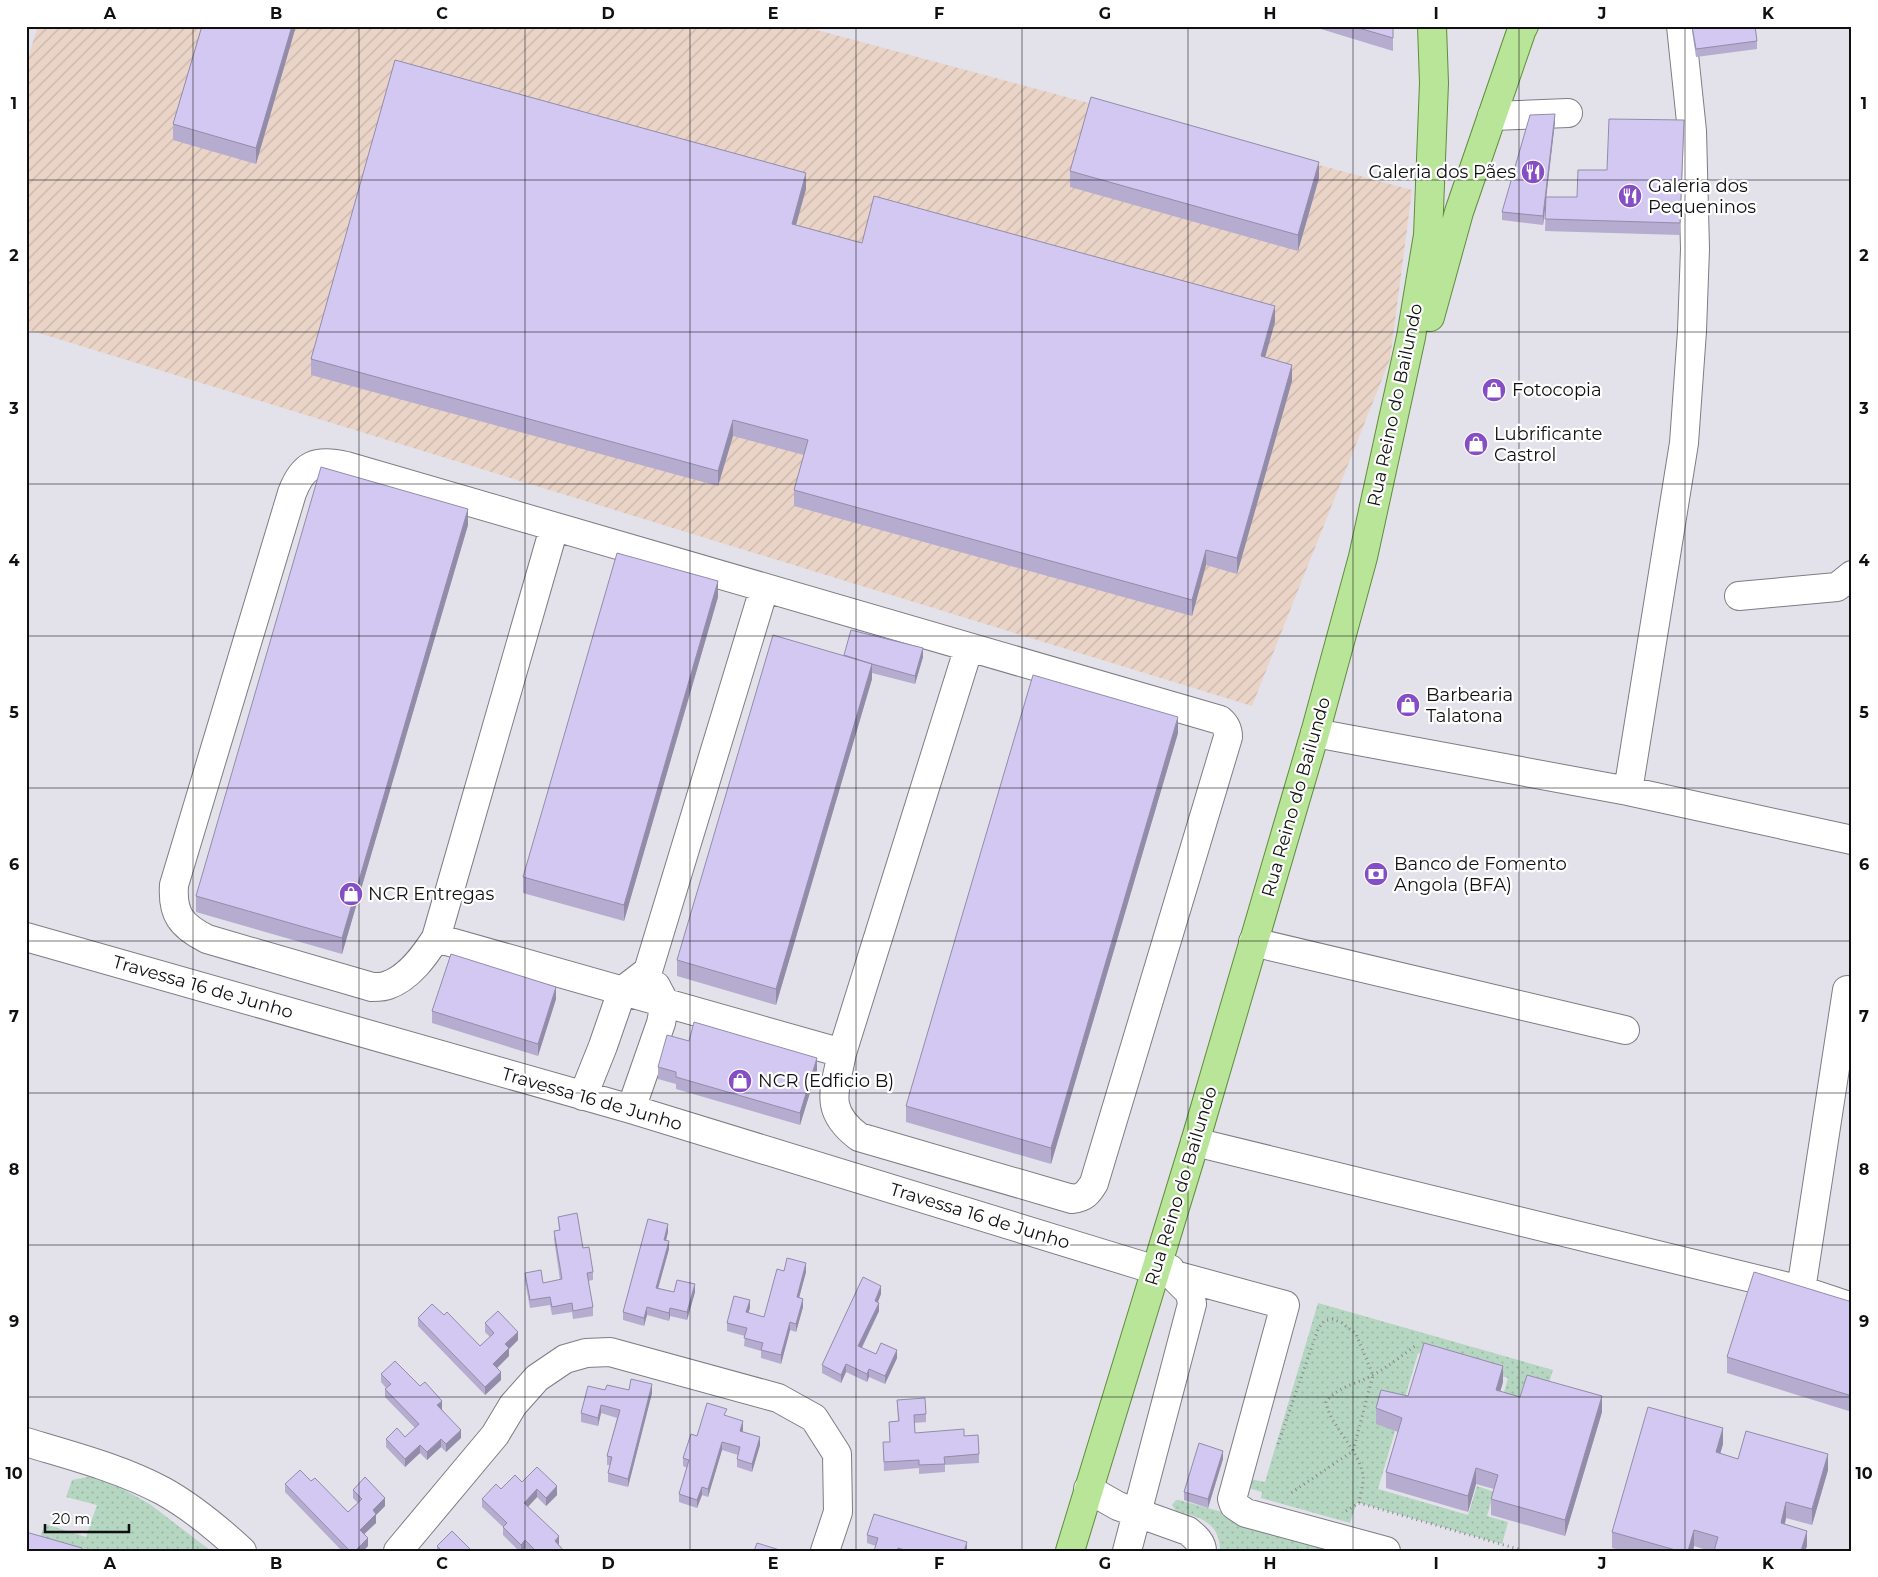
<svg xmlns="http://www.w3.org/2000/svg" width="1878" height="1577" font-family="Montserrat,sans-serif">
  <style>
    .industrial { fill: url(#industrial-furrows) }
    .grass { fill: url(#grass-dots) }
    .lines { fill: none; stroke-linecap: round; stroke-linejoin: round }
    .minor-casing { stroke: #7f7c85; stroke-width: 30 }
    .major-casing { stroke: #5f8e3c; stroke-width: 30 }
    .path { stroke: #89878e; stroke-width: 3; stroke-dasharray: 1 4; stroke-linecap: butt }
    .minor { stroke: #fff; stroke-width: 28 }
    .major { stroke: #b8e598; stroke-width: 28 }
    .wall { fill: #b5acd0 }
    .shaded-wall { fill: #938ca9 }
    .building { fill: #d2c8f2; stroke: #938ca9 }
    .grid { fill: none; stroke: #100f12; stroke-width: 1; stroke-opacity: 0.55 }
    .labels { text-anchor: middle; stroke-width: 4.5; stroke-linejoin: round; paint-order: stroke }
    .poi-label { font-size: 18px; fill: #100f12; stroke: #fff; text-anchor: start }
    .street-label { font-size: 18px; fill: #100f12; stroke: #fff }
    .neatline { fill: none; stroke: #100f12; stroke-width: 2 }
    .grid-label { font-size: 16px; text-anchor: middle; font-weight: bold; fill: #100f12 }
  </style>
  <defs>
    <pattern id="industrial-furrows" width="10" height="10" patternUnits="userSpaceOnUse" patternTransform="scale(1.25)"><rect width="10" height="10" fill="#ead4c7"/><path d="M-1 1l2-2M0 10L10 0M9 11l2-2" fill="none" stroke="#c8b5aa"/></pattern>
    <pattern id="grass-dots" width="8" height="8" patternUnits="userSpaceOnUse" patternTransform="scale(1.25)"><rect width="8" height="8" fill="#b5d6c0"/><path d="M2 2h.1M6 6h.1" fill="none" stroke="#9bb6a4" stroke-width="1.8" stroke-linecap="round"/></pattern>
  </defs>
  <rect width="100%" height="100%" fill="#e3e1ea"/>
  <path class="industrial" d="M38 26H802L1412 190 1390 359 1252 706 26 329V64Z"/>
  <path class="grass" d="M1318 1303 1553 1370 1546 1392 1523 1386 1517 1408 1501 1403 1508 1378 1418 1353 1378 1489 1468 1515 1477 1486 1494 1492 1487 1516 1508 1522 1502 1544 1357 1502 1350 1523 1261 1498 1262 1492 1248 1488 1250 1479 1265 1482Z
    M99 1475 151 1505 211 1551H73L39 1540 45 1524 86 1537 97 1505 66 1497 72 1480Z
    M1176 1500H1179L1360 1551H1220C1220 1522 1200 1517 1176 1511L1172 1505Z"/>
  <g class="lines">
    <g class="minor-casing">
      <path id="minor" d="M1492 116 1568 113
        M554 528 436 938C425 955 409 978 388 985 384 987 377 987 372 987L207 939C181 926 172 914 174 885L292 493C303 464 316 459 346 466 637 552 928 638 1220 720 1226 725 1228 729 1228 737L1094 1183C1088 1193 1084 1198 1072 1199L859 1137C823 1110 835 1090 842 1053L968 650
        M1739 596 1837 587 1852 575
        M1315 733 1628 791 1852 840
        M1628 791 1684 443 1692 331 1695 249 1692 131 1681 26
        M26 937 631 1109 1156 1270 1285 1305 1232 1499 1234 1505 1246 1513 1386 1551
        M436 938 842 1053
        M1253 942 1625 1030
        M583 1096 603 1046 622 991 648 971 764 589
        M631 1109 661 1023 665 1003 656 986
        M1195 1142 1801 1290 1852 1307
        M1801 1290 1847 990
        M26 1442C72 1456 120 1468 163 1491 192 1507 217 1528 242 1551
        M1088 1489 1118 1506 1188 1531C1194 1536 1202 1542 1202 1551
        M398 1551 495 1435 513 1405 537 1378 565 1359 586 1353 610 1352 778 1398 814 1418 837 1454 838 1512 825 1551
        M1127 1551 1192 1304 1190 1293 1171 1274 1170 1269"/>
    </g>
    <g class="major-casing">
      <path id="major" d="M1430 317 1459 212 1522 29 1524 26
        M1070 1551 1195 1142 1315 733 1363 557 1411 337 1428 235 1434 83 1432 26"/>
    </g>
    <path class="path" d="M1278 1444 1318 1329 1324 1321 1333 1319 1342 1323 1356 1334 1373 1375 1353 1451 1288 1495
      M1359 1503C1360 1495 1364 1484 1363 1476 1360 1450 1329 1425 1326 1402 1338 1386 1357 1384 1373 1375 1388 1367 1401 1356 1415 1346
      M1346 1511 1359 1503 1525 1551"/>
    <use href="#minor" class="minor"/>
    <use href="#major" class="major"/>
  </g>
  <path class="wall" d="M202 26H296L256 164 173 140V124Z
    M1311 26H1393V51Z
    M1692 26H1755L1757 41V49L1696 57 1692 31Z
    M1555 122 1546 197H1577L1607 170 1684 133 1680 235 1545 231 1546 204 1543 225 1502 220V212Z
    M1070 171 1319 178 1298 251 1070 187Z
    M806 189 796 225 862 243 1275 322 1265 357 1292 381 1237 574 1206 565 1192 616 794 506V490L804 455 733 436 718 486 311 375V359Z
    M468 525 342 954 196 912V896Z
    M718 597 624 921 523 893V877Z
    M844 655 923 657 915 684 872 673V679L776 1005 677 976V960Z
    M1178 733 1051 1164 906 1122V1106Z
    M556 999 538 1056 432 1023V1011Z
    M689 1041 817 1070 800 1125 676 1089V1084L658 1079V1067Z
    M558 1217 583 1248 593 1272V1280L588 1281 593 1307V1316L573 1319 572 1312 552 1315 550 1305 530 1308 525 1281V1273L543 1283 560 1280 554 1239V1231L559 1230Z
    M668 1232 666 1240 669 1249 658 1288 674 1292H695L687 1320 670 1316 669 1321 647 1315 644 1326 623 1320V1312Z
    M784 1271 806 1272 799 1298 803 1307 796 1332 790 1330 781 1364 761 1358V1351L744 1346 745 1336 727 1331V1323L750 1308 748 1313 764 1317Z
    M881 1294 878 1302 879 1311 862 1348 876 1354 897 1358 885 1384 869 1377 867 1382 846 1372 841 1383 822 1373V1365Z
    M1852 1302V1412L1727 1373V1357Z
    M444 1315 480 1346 490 1337 485 1332V1323L518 1340 509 1349V1356L497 1368 501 1380 485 1395 418 1326V1318Z
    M381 1374 442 1409 461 1438 446 1452 441 1447 427 1460 420 1453 405 1467 386 1447V1439L405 1437 415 1428 385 1397V1389L386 1388 381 1382Z
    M1503 1382 1500 1391 1520 1397 1602 1412 1565 1536 1491 1515V1499L1494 1489 1476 1484 1468 1512 1386 1488V1472L1398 1432 1376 1424V1408L1408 1396Z
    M605 1390H629L652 1393 628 1487 608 1482V1473L610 1465H607V1456L617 1418 601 1413 598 1426 581 1422V1413Z
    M897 1400 926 1414V1422L914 1423 915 1433 964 1436 979 1454V1463L945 1465V1472L919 1474V1468L884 1471 883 1442H890L889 1422 898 1421Z
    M727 1416 743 1430V1432L760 1445 752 1472 737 1467V1459L738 1455 722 1450 708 1497 702 1495 697 1508 679 1502V1494L687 1468 683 1466V1458L697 1436Z
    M1723 1444 1720 1454 1738 1459 1828 1470 1812 1525 1786 1518 1785 1524 1807 1546 1805 1551H1710L1694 1546 1693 1551H1623L1612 1548V1532Z
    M1223 1459 1208 1508 1184 1500V1492Z
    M311 1481 348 1512 358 1503 353 1498V1490L385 1506 376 1515V1523L364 1534 368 1546 363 1551H342L285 1492V1484Z
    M522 1482 557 1495 546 1506 537 1497 528 1507 559 1545 564 1551H528L525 1548 523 1551H519L503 1535V1527L482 1507V1499Z
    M867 1535 967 1550 966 1551H874L876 1546 867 1543Z
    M437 1546 472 1551H437Z"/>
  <path class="shaded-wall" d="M292 26H296L256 164V148Z
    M1555 114V122L1543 225V216Z
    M1319 162V178L1298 251V235Z
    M806 173V189L792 239V224Z
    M1275 306V322L1261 372V356Z
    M1292 365V381L1237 574V558Z
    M733 420V436L718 486V471Z
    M468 509V525L342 954V938Z
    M1206 550V565L1192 616V600Z
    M718 581V597L624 921V905Z
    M923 648V657L915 684V676Z
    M872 664V679L776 1005V989Z
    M1178 717V733L1051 1164V1148Z
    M556 987V999L538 1056V1044Z
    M817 1058V1070L800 1125V1113Z
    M668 1224V1232L664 1248V1240Z
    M669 1241V1249L656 1296V1288Z
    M806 1263V1272L797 1305V1297Z
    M695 1284V1292L687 1320V1312Z
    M881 1286V1294L875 1309V1301Z
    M803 1299V1307L796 1332V1324Z
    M750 1300V1308L746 1320V1312Z
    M879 1303V1311L858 1355V1346Z
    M647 1307V1315L644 1326V1318Z
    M670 1308V1316L669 1321V1313Z
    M790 1322V1330L781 1364V1355Z
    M518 1332V1340L509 1349V1356L493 1372V1364L505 1344Z
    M897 1350V1358L885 1384V1376Z
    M846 1364V1372L841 1383V1375Z
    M1503 1366V1382L1496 1406V1390Z
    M869 1369V1377L867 1382V1374Z
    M501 1372V1380L485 1395V1387Z
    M652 1384V1393L628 1487V1479Z
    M1602 1396V1412L1565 1536V1520Z
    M442 1401V1409L437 1413V1405Z
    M601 1405V1413L598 1426V1418Z
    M743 1421V1430L740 1439V1431Z
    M1723 1428V1444L1716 1468V1452Z
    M461 1430V1438L446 1452V1444Z
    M760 1437V1445L752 1472V1464Z
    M441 1439V1447L427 1460V1452Z
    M722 1442V1450L708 1497V1489Z
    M420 1445V1453L405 1467V1459Z
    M1223 1451V1459L1208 1508V1499Z
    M1828 1454V1470L1812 1525V1509Z
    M1476 1468V1484L1468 1512V1496Z
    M557 1486V1495L546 1506V1498Z
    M702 1487V1495L697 1508V1500Z
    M537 1489V1497L524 1511V1503Z
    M385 1498V1506L376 1515V1523L360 1538V1530L373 1510Z
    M1786 1502V1518L1781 1539V1523Z
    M1694 1530V1546L1693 1551H1688Z
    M1807 1531V1546L1805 1551H1801Z
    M559 1536V1545L555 1550V1541Z
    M368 1538V1546L363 1551H355Z
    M525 1540V1548L523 1551H521V1545Z
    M967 1542V1550L966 1551H964Z"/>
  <path class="building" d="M202 26H292L256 148 173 124Z
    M1352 26H1393V38Z
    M1692 26H1755L1757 41 1696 49Z
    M395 60 806 173 792 224 862 243 874 196 1275 306 1261 356 1292 365 1237 558 1206 550 1192 600 794 490 808 440 733 420 718 471 311 359Z
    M1091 97 1319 162 1298 235 1070 171Z
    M1555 114 1543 216 1502 212 1530 115Z
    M1609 119 1684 120 1680 223 1545 219 1546 197H1577L1578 170H1607Z
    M321 467 468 509 342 938 196 896Z
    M617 553 718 581 624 905 523 877Z
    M851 630 923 648 915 676 872 664 844 655Z
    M773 635 872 664 776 989 677 960Z
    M1033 675 1178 717 1051 1148 906 1106Z
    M451 954 556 987 538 1044 432 1011Z
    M694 1022 817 1058 800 1113 676 1077V1072L658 1067 667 1035 689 1041Z
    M577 1213 583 1248 589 1247 593 1272 587 1273 593 1307 573 1311 572 1303 552 1307 550 1297 530 1300 525 1273 541 1270 543 1283 562 1279 554 1231 560 1230 558 1217Z
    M648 1219 668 1224 664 1240 669 1241 656 1288 674 1292 677 1280 695 1284 687 1312 670 1308 669 1313 647 1307 644 1318 623 1312Z
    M787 1258 806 1263 797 1297 803 1299 796 1324 790 1322 781 1355 761 1350 763 1343 744 1338 747 1328 727 1323 734 1296 750 1300 746 1312 764 1317 777 1269 784 1271Z
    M1754 1272 1852 1302V1396L1727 1357Z
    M863 1277 881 1286 875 1301 879 1303 858 1346 876 1354 881 1343 897 1350 885 1376 869 1369 867 1374 846 1364 841 1375 822 1365Z
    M432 1304 444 1315 447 1312 480 1346 494 1333 485 1323 498 1311 518 1332 505 1344 509 1348 493 1364 501 1372 485 1387 418 1318Z
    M1424 1343 1503 1366 1496 1390 1520 1397 1527 1375 1602 1396 1565 1520 1491 1499 1498 1475 1476 1468 1468 1496 1386 1472 1402 1418 1376 1408 1381 1390 1408 1396Z
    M395 1361 420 1386 425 1382 442 1401 437 1405 461 1430 446 1444 441 1439 427 1452 420 1445 405 1459 386 1439 397 1428 405 1437 419 1424 385 1389 391 1384 381 1374Z
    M631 1379 652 1384 628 1479 608 1473 612 1457 607 1456 620 1410 601 1405 598 1418 581 1413 588 1386 605 1390 607 1385 629 1390Z
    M925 1398 926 1414 914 1415 915 1433 964 1429V1436L978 1435 979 1454 944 1457 945 1464 919 1465V1460L884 1462 883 1442H890L889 1422 899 1421 897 1400Z
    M707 1403 727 1409 724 1415 743 1421 740 1431 760 1437 752 1464 737 1459 740 1447 722 1442 708 1489 702 1487 697 1500 679 1494 689 1460 683 1458 691 1434 697 1436Z
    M1648 1407 1723 1428 1716 1452 1738 1459 1746 1431 1828 1454 1812 1509 1786 1502 1781 1523 1807 1531 1801 1551H1714L1718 1537 1694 1530 1688 1551H1679L1612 1532Z
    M1199 1443 1223 1451 1208 1499 1184 1492Z
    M537 1467 557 1486 546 1498 537 1489 524 1503 559 1536 555 1541 564 1551H536L525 1540 521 1545 503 1527 507 1523 482 1499 496 1484 501 1489 515 1475 522 1482Z
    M300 1470 311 1481 315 1478 348 1512 362 1499 353 1490 365 1477 385 1498 373 1510 376 1514 360 1530 368 1538 355 1551H350L285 1484Z
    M874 1514 967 1542 964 1551H908L898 1548 897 1551H874L878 1538 867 1535Z
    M452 1531 472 1551H442L437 1546Z
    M26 1532 82 1548 81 1551H26Z
    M757 1543 783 1551H754Z"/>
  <path class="grid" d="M193 26V1551M359 26V1551M525 26V1551M690 26V1551M856 26V1551M1022 26V1551M1188 26V1551M1353 26V1551M1519 26V1551M1685 26V1551M26 180H1852M26 332H1852M26 484H1852M26 636H1852M26 788H1852M26 941H1852M26 1093H1852M26 1245H1852M26 1397H1852"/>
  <defs>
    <g id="restaurant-disc" transform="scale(1.25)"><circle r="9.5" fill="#864ec5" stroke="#fff"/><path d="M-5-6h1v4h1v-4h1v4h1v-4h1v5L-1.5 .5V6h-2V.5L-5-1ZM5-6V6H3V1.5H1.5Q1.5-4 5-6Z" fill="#fff"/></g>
    <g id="shop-disc" transform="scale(1.25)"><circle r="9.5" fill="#864ec5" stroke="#fff"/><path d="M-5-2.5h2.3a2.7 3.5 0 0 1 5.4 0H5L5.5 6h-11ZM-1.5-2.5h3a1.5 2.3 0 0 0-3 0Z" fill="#fff"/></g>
    <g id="bank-disc" transform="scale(1.25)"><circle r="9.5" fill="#864ec5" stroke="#fff"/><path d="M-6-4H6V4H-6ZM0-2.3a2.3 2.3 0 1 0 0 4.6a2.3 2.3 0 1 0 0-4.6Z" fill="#fff"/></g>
  </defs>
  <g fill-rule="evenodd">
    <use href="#restaurant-disc" x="1533" y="172"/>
    <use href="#restaurant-disc" x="1630" y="196"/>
    <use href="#shop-disc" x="1494" y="390"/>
    <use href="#shop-disc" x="1476" y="444"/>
    <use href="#shop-disc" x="1408" y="705"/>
    <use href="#bank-disc" x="1376" y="874"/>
    <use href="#shop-disc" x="351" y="894"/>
    <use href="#shop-disc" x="740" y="1081"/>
  </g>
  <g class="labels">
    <g class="poi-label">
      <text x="1516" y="178" text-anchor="end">Galeria dos Pães</text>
      <text x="1648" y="192">Galeria dos<tspan x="1648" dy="21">Pequeninos</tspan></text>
      <text x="1512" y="396">Fotocopia</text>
      <text x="1494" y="440">Lubrificante<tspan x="1494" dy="21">Castrol</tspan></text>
      <text x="1426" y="701">Barbearia<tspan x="1426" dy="21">Talatona</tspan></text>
      <text x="1394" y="870">Banco de Fomento<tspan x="1394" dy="21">Angola (BFA)</tspan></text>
      <text x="368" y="900">NCR Entregas</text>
      <text x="758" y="1087">NCR (Edficio B)</text>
    </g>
    <g class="street-label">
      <text transform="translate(1395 405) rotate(-78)" y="6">Rua Reino do Bailundo</text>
      <text transform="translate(1296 797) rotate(-74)" y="6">Rua Reino do Bailundo</text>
      <text transform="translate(203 987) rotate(16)" y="6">Travessa 16 de Junho</text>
      <text transform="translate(592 1099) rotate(16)" y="6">Travessa 16 de Junho</text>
      <text transform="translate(1181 1186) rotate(-73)" y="6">Rua Reino do Bailundo</text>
      <text transform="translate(980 1216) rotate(17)" y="6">Travessa 16 de Junho</text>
    </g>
  </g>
  <rect width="1878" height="1577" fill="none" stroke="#ffffff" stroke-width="55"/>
  <path d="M45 1524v8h84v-8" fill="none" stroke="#100f12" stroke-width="2.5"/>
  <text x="52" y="1524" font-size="15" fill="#100f12" stroke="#ffffff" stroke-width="4" paint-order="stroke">20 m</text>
  <rect x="28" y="28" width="1822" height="1522" class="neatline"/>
  <g class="grid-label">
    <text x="110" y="19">A</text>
    <text x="276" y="19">B</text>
    <text x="442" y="19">C</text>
    <text x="608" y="19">D</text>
    <text x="773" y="19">E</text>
    <text x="939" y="19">F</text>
    <text x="1105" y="19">G</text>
    <text x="1270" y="19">H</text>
    <text x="1436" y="19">I</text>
    <text x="1602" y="19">J</text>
    <text x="1768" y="19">K</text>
    <text x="14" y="109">1</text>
    <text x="1864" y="109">1</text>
    <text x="14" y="261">2</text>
    <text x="1864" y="261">2</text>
    <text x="14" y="414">3</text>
    <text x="1864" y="414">3</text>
    <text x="14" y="566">4</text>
    <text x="1864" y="566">4</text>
    <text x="14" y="718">5</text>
    <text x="1864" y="718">5</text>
    <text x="14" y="870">6</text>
    <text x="1864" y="870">6</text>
    <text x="14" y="1022">7</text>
    <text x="1864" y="1022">7</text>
    <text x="14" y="1175">8</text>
    <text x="1864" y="1175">8</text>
    <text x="14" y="1327">9</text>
    <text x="1864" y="1327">9</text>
    <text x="14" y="1479">10</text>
    <text x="1864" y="1479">10</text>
    <text x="110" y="1569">A</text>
    <text x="276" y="1569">B</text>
    <text x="442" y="1569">C</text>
    <text x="608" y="1569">D</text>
    <text x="773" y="1569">E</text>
    <text x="939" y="1569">F</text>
    <text x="1105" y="1569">G</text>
    <text x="1270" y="1569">H</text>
    <text x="1436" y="1569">I</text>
    <text x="1602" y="1569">J</text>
    <text x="1768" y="1569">K</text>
  </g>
</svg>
